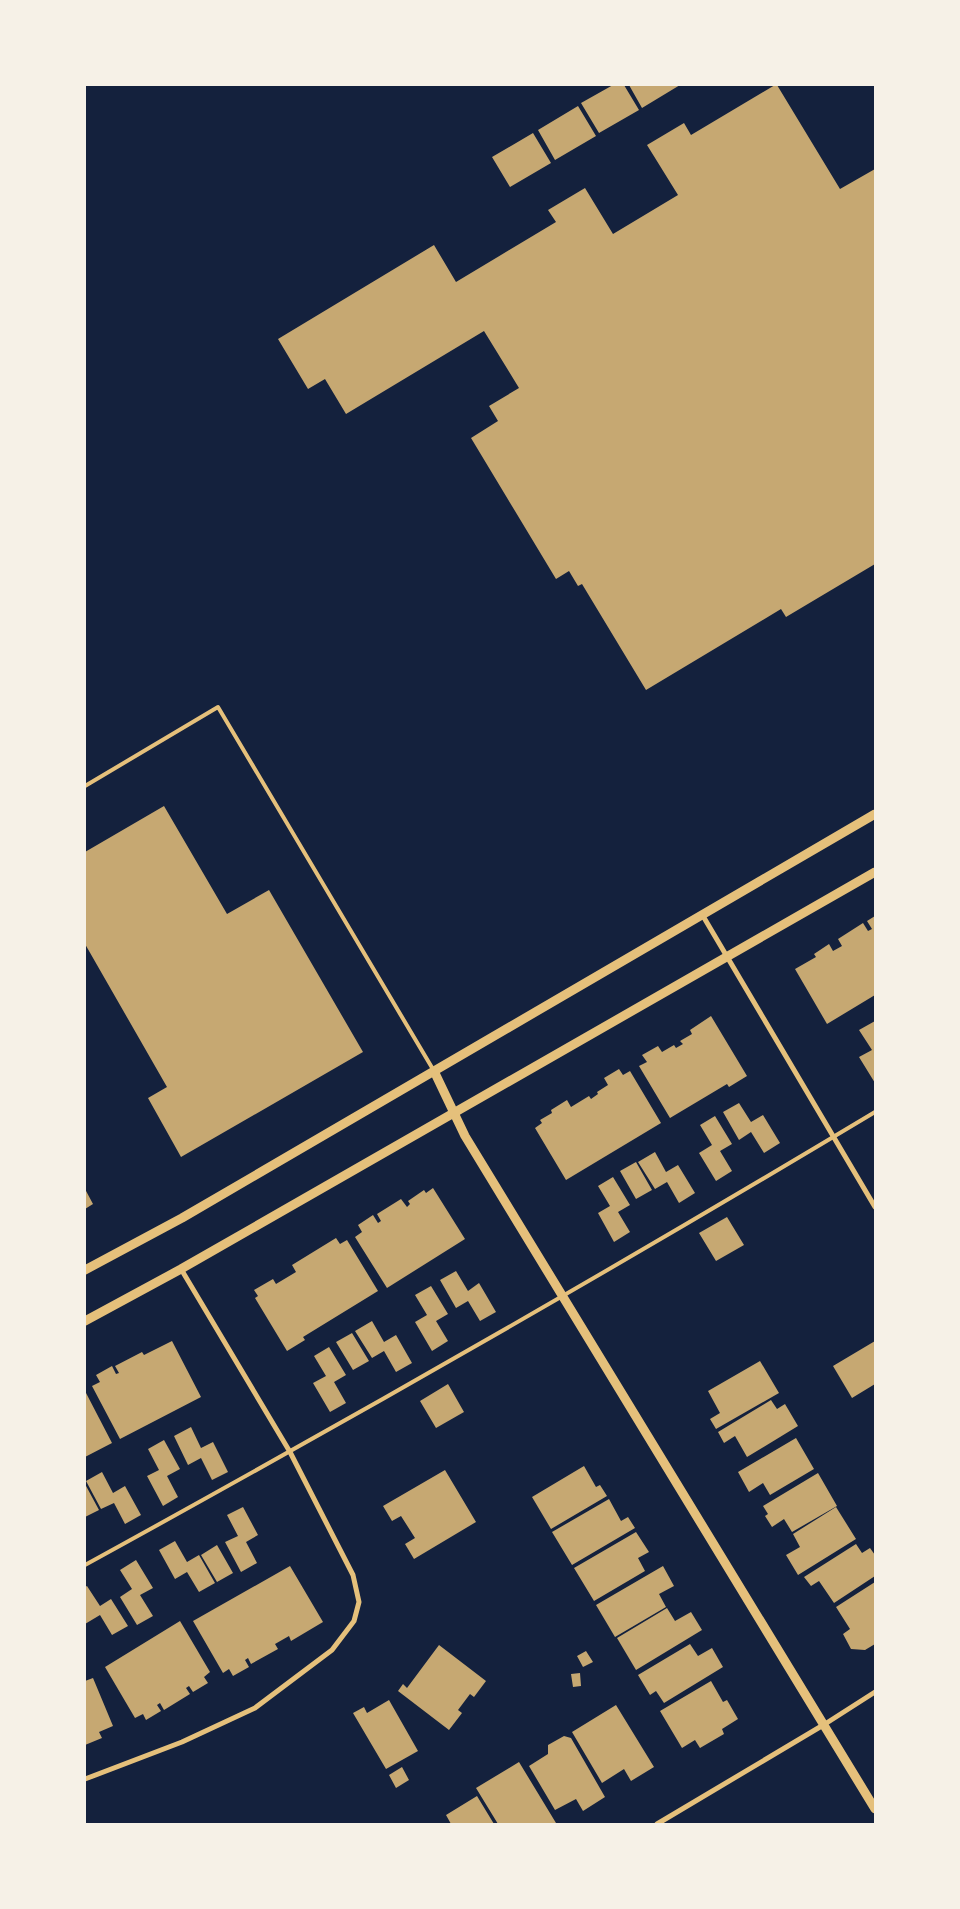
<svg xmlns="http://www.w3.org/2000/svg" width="960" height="1909" font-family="Ubuntu,sans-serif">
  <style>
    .building { fill: #c6a872 }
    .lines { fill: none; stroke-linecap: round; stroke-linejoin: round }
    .service { stroke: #e5c07b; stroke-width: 4 }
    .minor { stroke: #e5c07b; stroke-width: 5 }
    .tertiary { stroke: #e5c07b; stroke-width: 9 }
  </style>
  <rect width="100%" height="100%" fill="#14213d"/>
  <path class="building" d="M613 85H624L639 110 599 133 581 103Z
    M629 85H680L642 108Z
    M775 85H777L840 189 875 169V564L786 617 781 609 646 690 582 584 578 586 569 571 556 579 471 438 498 421 489 406 519 388 484 331 346 414 325 379 308 389 278 339 434 245 456 282 556 222 548 210 585 188 613 234 678 195 647 145 684 123 691 135Z
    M578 106 596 136 555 160 538 130Z
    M533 133 551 163 510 187 492 157Z
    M164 806 227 914 269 890 363 1052 181 1157 148 1098 167 1087 85 944V852Z
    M875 916V995L827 1024 795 969 816 957 814 954 829 944 833 951 842 946 838 939 863 923 868 931 872 929 867 921Z
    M711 1016 747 1076 729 1087 727 1084 670 1118 639 1066 647 1062 642 1055 658 1046 662 1052 674 1045 676 1048 683 1044 680 1041 692 1034 690 1030Z
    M875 1021V1083L859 1057 872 1050 859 1030Z
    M619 1069 623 1075 630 1071 661 1123 566 1180 535 1128 542 1123 540 1120 552 1113 551 1110 567 1100 571 1107 589 1096 591 1099 598 1094 597 1092 608 1085 604 1078Z
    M739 1103 751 1122 763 1115 780 1143 764 1153 751 1132 739 1140 723 1112Z
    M715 1116 732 1144 720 1151 732 1171 716 1181 699 1153 712 1145 700 1125Z
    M655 1152 666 1172 678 1165 695 1193 679 1203 667 1182 655 1189 638 1162Z
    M636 1162 652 1190 636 1199 620 1171Z
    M613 1177 630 1205 618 1212 630 1232 614 1242 598 1213 610 1206 598 1186Z
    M433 1188 465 1239 387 1288 355 1237 362 1232 358 1225 373 1215 378 1223 381 1221 377 1214 401 1199 407 1207 410 1204 408 1201 424 1190 426 1193Z
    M85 1189 93 1204 85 1209Z
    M727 1217 744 1245 716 1261 699 1233Z
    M336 1238 340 1244 347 1240 378 1291 303 1337 305 1340 287 1351 255 1298 258 1296 254 1290 273 1279 276 1284 296 1272 292 1265Z
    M456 1271 468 1291 479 1283 496 1312 480 1321 468 1301 456 1308 440 1280Z
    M431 1286 448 1314 436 1321 448 1341 432 1351 415 1322 427 1315 415 1295Z
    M372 1321 384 1342 396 1335 412 1363 396 1372 384 1351 372 1358 355 1331Z
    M352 1333 369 1361 353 1370 336 1342Z
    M172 1341 201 1397 120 1439 92 1386 100 1382 96 1375 112 1366 116 1374 119 1373 115 1366 142 1352 144 1355Z
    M875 1341V1384L852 1398 833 1366Z
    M329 1347 346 1375 334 1382 346 1403 330 1412 313 1383 326 1376 314 1356Z
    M760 1361 779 1393 716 1429 710 1419 720 1413 708 1391Z
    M448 1384 464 1412 436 1428 420 1401Z
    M85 1391 112 1443 85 1457Z
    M771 1400 777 1409 785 1404 798 1426 747 1457 735 1436 724 1443 718 1432Z
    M191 1427 201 1448 213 1442 228 1472 212 1480 201 1458 188 1465 174 1436Z
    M796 1438 814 1469 770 1495 763 1483 749 1492 738 1472Z
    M164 1440 180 1469 167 1476 178 1497 163 1506 147 1476 159 1470 148 1449Z
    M584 1466 596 1487 600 1485 607 1496 551 1529 532 1497Z
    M445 1470 476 1522 414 1559 405 1544 415 1538 401 1516 392 1521 383 1506Z
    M102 1472 113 1493 125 1486 141 1515 125 1524 114 1503 101 1509 86 1481Z
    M818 1473 837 1506 792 1532 784 1519 772 1527 765 1516 768 1514 763 1506Z
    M85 1484 99 1510 85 1517Z
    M609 1499 621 1521 628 1517 635 1528 572 1565 552 1532Z
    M243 1507 258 1535 246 1542 257 1563 241 1572 225 1542 238 1536 227 1515Z
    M836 1507 856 1539 798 1575 786 1555 800 1547 793 1534Z
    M636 1532 649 1552 638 1558 645 1571 594 1601 574 1568Z
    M175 1541 187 1562 199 1555 215 1583 199 1592 187 1572 175 1579 159 1550Z
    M856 1544 862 1553 870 1548 875 1555V1576L834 1603 819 1581 811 1586 804 1577Z
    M217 1545 233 1573 217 1582 201 1555Z
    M136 1560 153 1588 140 1595 153 1616 137 1625 120 1597 132 1589 120 1570Z
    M290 1566 323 1622 291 1641 289 1636 275 1644 278 1649 251 1664 248 1658 245 1660 249 1667 233 1676 229 1669 223 1673 193 1621Z
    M663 1566 674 1586 659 1594 666 1607 615 1637 596 1605Z
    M875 1582V1644L865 1650 851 1649 843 1634 850 1629 836 1607Z
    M87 1586 100 1606 111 1599 128 1626 112 1635 100 1615 85 1624V1587Z
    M667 1608 675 1621 691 1612 702 1630 636 1670 617 1638Z
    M180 1621 210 1672 204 1677 208 1683 193 1692 189 1686 186 1688 190 1694 164 1710 160 1703 157 1705 161 1711 146 1720 143 1714 135 1718 105 1667Z
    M690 1644 698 1656 712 1648 723 1667 664 1703 656 1691 650 1695 638 1675Z
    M439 1645 486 1681 474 1697 470 1694 458 1710 462 1713 449 1730 398 1691 403 1684 407 1688Z
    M586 1651 593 1662 583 1667 577 1656Z
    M580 1673 581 1686 573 1687 571 1674Z
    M93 1678 113 1726 99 1732 102 1738 85 1745V1681Z
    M711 1681 723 1702 727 1700 738 1719 722 1729 724 1734 700 1748 695 1740 682 1748 660 1711Z
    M389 1700 418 1751 386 1769 353 1713 364 1707 367 1713Z
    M616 1705 654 1767 631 1781 624 1769 602 1783 572 1732Z
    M564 1736 571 1738 605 1797 583 1811 576 1799 555 1810 529 1766 548 1754V1745Z
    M519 1762 556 1823 554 1824H498L476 1788Z
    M402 1767 409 1780 396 1788 389 1775Z
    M477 1796 494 1824H451L446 1815Z"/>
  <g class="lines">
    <path class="service" d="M85 786 218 707 434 1071
      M85 1565C351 1419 615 1268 875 1112"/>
    <path class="minor" d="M703 916 875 1207
      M85 1779 182 1742 255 1708 332 1650 354 1621 359 1602 353 1575 290 1452 181 1269
      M657 1824 825 1724 875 1692"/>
    <path class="tertiary" d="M434 1071 465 1136 875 1809
      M85 1270 182 1218 875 814
      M85 1321 181 1269 875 872"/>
  </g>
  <rect width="960" height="1909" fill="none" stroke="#f6f1e7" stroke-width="172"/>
</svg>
